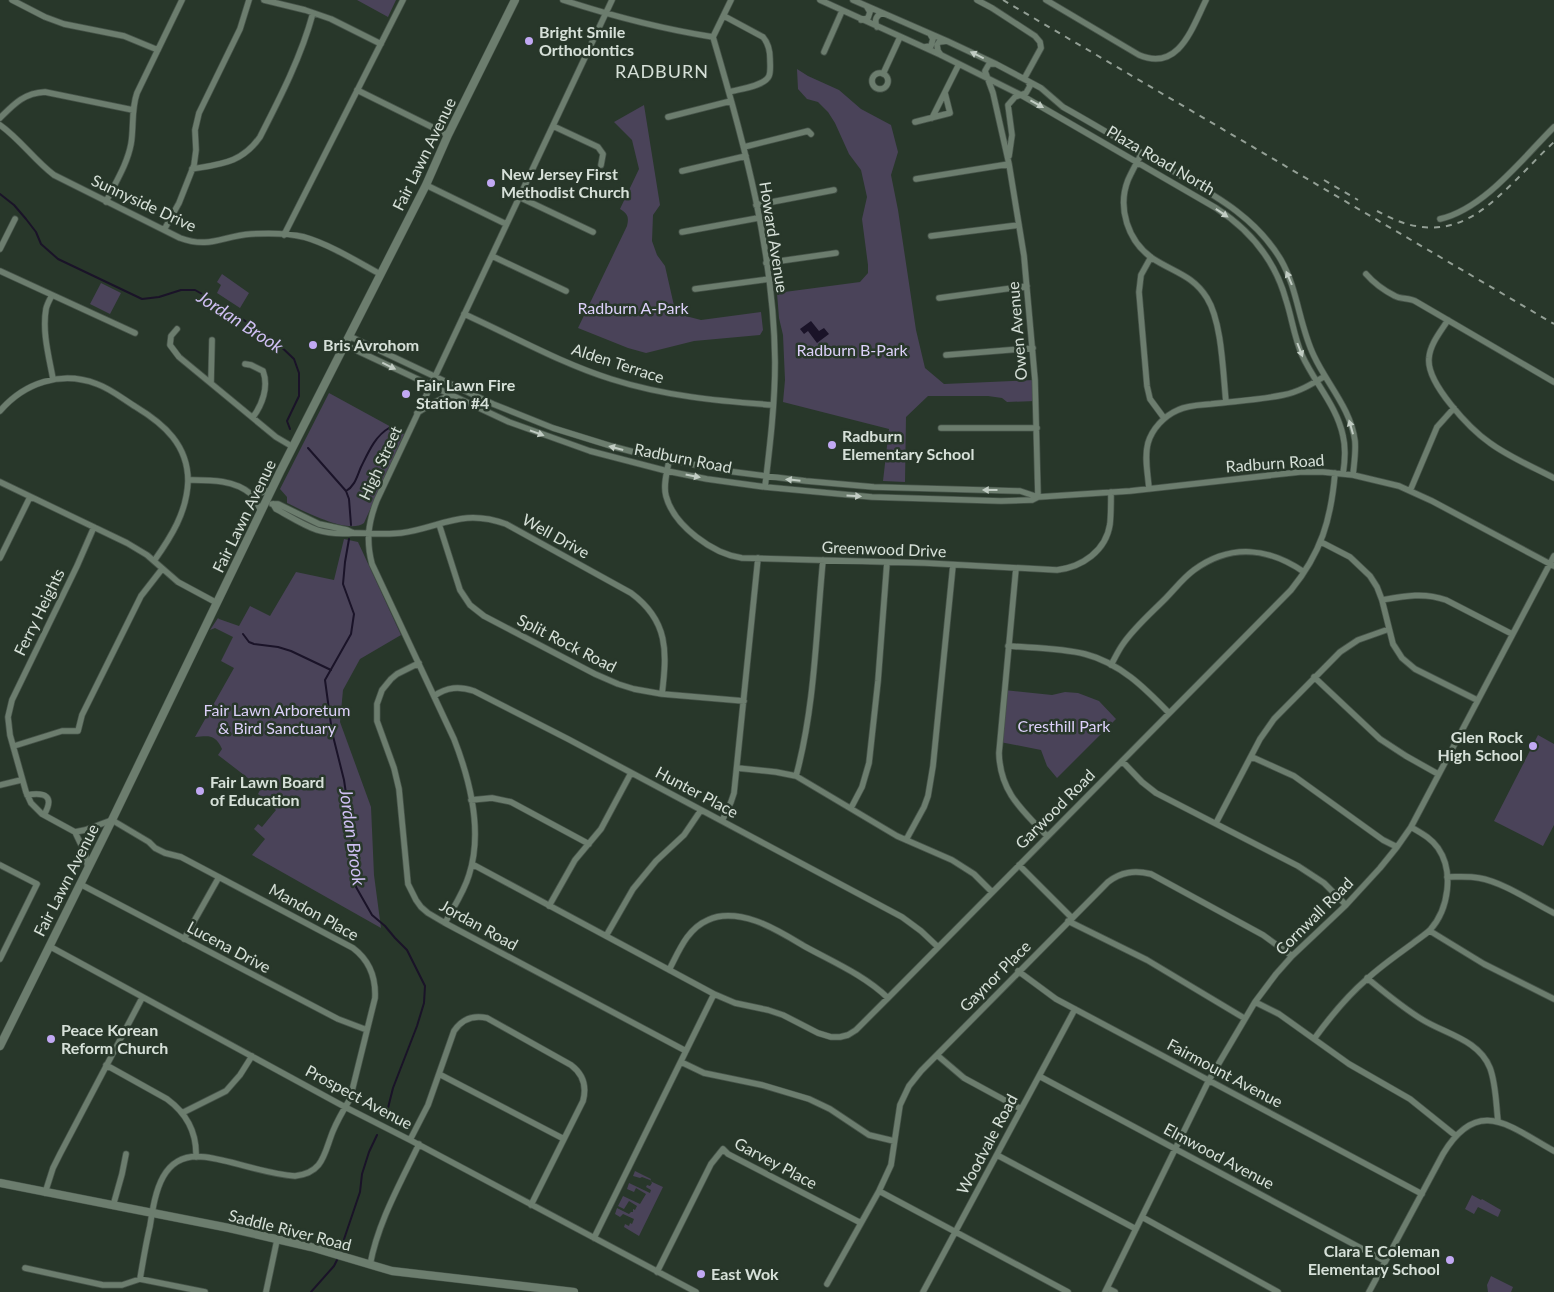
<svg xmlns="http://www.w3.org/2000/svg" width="1554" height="1292" font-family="Lato,sans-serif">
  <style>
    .green { fill: #4a4359 }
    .water { fill: #1a1328 }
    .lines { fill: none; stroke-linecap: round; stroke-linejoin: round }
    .stream { stroke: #1a1328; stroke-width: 2 }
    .minor-casing { stroke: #47544a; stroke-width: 7 }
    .secondary-casing { stroke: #47544a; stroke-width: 9 }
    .minor { stroke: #6c7d6e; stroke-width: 5.5 }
    .secondary { stroke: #6c7d6e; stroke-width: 8 }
    .rail { stroke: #939f95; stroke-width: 2; stroke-dasharray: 6 6; stroke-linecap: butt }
    .oneway { fill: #c1ccc3 }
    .poi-dot { fill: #c1a8f3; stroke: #28372a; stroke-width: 2 }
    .labels { text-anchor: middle; stroke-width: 5; stroke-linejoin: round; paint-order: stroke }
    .poi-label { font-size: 16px; font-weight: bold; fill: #d6e0d8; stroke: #28372a; text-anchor: start }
    .street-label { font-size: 16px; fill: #d6e0d8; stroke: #28372a }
    .park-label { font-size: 16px; fill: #ddd1fa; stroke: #28372a }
    .neighbourhood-label { font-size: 18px; letter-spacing: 1px; fill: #d6e0d8; stroke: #28372a }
    .water-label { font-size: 18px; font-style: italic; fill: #cfbff3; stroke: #28372a }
  </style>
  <rect width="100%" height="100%" fill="#28372a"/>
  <path class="green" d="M357 0H396L388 17Z
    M797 69 808 76 839 90 861 109 891 125 898 152 891 175 898 210 916 330 925 368 944 384 1035 380 1036 401 1007 402 1002 398 988 396H928L906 417 905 482 883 481 889 429 783 402 785 380 783 335 779 318 777 293 860 282 868 273V265L862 219 867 197 861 170 849 154 835 123 828 112 818 102 807 99 798 89Z
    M644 105 660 205 653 215 652 241 657 255 665 266 675 310 678 314 701 320 761 312 763 330 760 335 694 341 646 353 628 348 578 328 627 226C629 217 628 214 620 209L639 169 632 140 614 122Z
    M222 274 249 293 240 308 217 293 221 285 217 282Z
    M101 283 121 293 110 314 90 304Z
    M329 393 404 434 364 523C348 535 302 510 287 503V497L280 489Z
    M344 539 358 542 401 635 360 659 343 690 340 722 371 807 374 875 381 928 252 855 265 839 254 829 258 824 262 827 276 810 258 794 261 788 218 755 222 749C215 734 209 736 195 737L234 668 221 661 233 637 215 628 210 630 218 618 219 619 239 626 250 606 270 616 296 572 334 580Z
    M1004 690 1052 695 1065 692 1078 693 1099 701 1116 719 1057 778 1047 766 1041 750 1000 742Z
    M1538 735 1554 744V825L1543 846 1494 821Z
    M635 1171 651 1179 650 1181 663 1187 639 1236 624 1227 625 1224 629 1226 630 1223 632 1224 634 1219 623 1214 620 1217 615 1214 617 1208 629 1214 631 1212H633V1209L635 1210 637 1206 629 1201 624 1209 618 1206 623 1196 640 1204 646 1194 636 1188 634 1192 627 1189 629 1183 650 1193 651 1190 646 1187 647 1185 650 1186 652 1183 650 1180 642 1177 640 1178 633 1176Z
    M1472 1195 1481 1200 1482 1199 1501 1210 1498 1217 1478 1207 1474 1214 1465 1209Z
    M1491 1276 1513 1287 1511 1292H1488L1487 1285Z"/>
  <path class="water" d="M811 321 819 331 824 328 829 334 817 343 808 331 804 334 800 329Z"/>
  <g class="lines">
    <path class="stream" d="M0 194 14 205 26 219 36 232 41 244 58 259 142 299 159 297 181 290H195L218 303 274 340 294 359 299 373V396L287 421 290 429
      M308 448 346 491 349 499 351 525
      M346 491C355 486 357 476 361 467 368 453 375 436 389 428L401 433
      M349 539 345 562 343 584 354 614 351 634 325 680 332 732 344 780 347 800V818L356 858V887L372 915 385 926 395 938 407 950 425 986 424 1003 417 1026 393 1088 388 1108 382 1118
      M243 634 249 642 254 644 278 647 291 651 331 670
      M339 1254 360 1192 362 1174 369 1152 377 1135
      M311 1292 334 1266 338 1258"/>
    <g class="minor-casing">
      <path id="minor" d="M12 0 45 17 64 24 124 36 158 50
        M264 0 305 10 331 19 381 44
        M563 0C612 16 662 29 713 37
        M731 0 713 37C744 142 774 251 775 362 775 404 770 445 765 487
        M820 0 941 55 1021 95 1216 208C1250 230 1275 260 1286 300 1292 318 1294 337 1302 355 1314 382 1337 406 1343 436 1346 448 1345 461 1343 474
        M853 0 947 41 996 64 1041 88 1063 107C1097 126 1130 146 1164 166 1208 192 1254 214 1281 260 1298 290 1299 325 1314 356 1327 384 1351 409 1355 441 1356 452 1354 464 1353 475
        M977 0 992 8 1035 36 1040 42 1041 48 1024 79
        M1046 0 1139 55C1179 72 1192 28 1206 0
        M724 16 763 37C769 44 770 51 770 59 770 64 771 71 769 76 765 86 739 89 729 92
        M861 20 868 18 870 12 867 7
        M877 27C874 20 876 15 883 13
        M924 47 931 46 933 39 930 34
        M824 52 842 11
        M941 55 938 51 937 45 939 42 947 41
        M996 64H989L985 71 993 93 1009 164 1024 256 1035 380 1038 497
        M872 81a8 8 0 1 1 16 0a8 8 0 1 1-16 0Z
        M883 74 900 37
        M357 90 448 135
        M668 117 731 101
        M0 118C14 104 24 93 45 92L133 110
        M932 118 959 64
        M915 122 950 113 945 93
        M0 125C20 139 34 160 54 175L180 238C210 249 222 236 251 234 268 233 288 233 304 237 329 244 358 262 380 274
        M553 126 598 147 603 154 601 165
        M744 147 808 131 811 134
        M1142 153C1137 162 1132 171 1128 180 1117 208 1128 241 1152 258 1173 272 1193 275 1207 298 1222 322 1223 373 1226 402
        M1009 156 1012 135 1008 105 1015 97 1026 93 1030 86 1028 81
        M192 169C221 164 242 163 260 137 281 96 301 57 313 13
        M682 171 746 156
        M916 179 1009 164
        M426 185 506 224
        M519 197 593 232
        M106 202C115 183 127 165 131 144 134 127 131 110 137 93L182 0
        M756 205 834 190
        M1440 219C1484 209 1523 158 1554 127
        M164 230 179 203 194 165 196 150 195 130 199 113 240 29 249 0
        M682 232 758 218
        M284 235 403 0
        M931 236 1019 225
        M0 249 15 219
        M492 256 566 291
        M1151 257 1141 275 1139 292 1147 386 1150 399 1164 418
        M766 263 836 253
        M0 271 135 333
        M1366 274C1373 282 1385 291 1395 296 1400 299 1409 298 1415 301L1554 382
        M695 289 769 279
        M52 295C50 299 47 304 46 309 42 332 49 357 53 379
        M939 298 1027 286
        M464 314C513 336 560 363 611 379 664 396 718 401 773 405
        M1448 320C1441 331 1430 344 1429 358 1426 383 1470 429 1490 443 1509 457 1533 467 1554 478
        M177 329 171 336 170 345 179 357 276 437 293 447
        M349 336 493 404 553 428 611 446 649 456 727 471 806 481 874 487 1020 491 1038 497 1130 491 1300 472H1323L1353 475 1399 486 1432 501 1554 566
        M345 345 509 422 590 451 667 471 707 479 765 487 872 497 1001 501 1032 500 1038 497
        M946 355 1033 348
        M245 364 251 365 263 371C269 387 262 405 253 417
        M211 383 212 340
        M0 411C24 383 61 370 97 384 111 389 123 399 136 407 164 424 188 445 188 481 187 512 171 537 154 561
        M417 413 433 403 450 395
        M941 428H1037
        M669 461C667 472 663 485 666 496 674 526 713 554 742 558L925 563 1057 570C1082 567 1106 551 1110 524 1111 514 1111 503 1111 492
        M188 480C208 480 234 479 251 494 255 498 258 505 261 511
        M0 482 127 543 147 555 178 582 217 603
        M1149 489C1148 474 1144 458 1148 443 1152 429 1164 416 1178 410 1188 405 1200 405 1211 404 1235 401 1260 400 1283 395 1299 392 1312 384 1325 376
        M1410 491 1437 427 1454 408
        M252 495 271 490
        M272 504H278L319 524 347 530 353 533
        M273 504 276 509C289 516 303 525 317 530 329 534 342 534 355 533 370 533 385 535 401 533 442 527 462 508 506 524L631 593C669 621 667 652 662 694
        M439 524 460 590 470 605 484 616 595 674 618 684 634 689 662 694 744 701
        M1321 542 1350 557 1370 576 1377 587 1382 600 1393 644 1402 658 1415 669 1477 700
        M0 558 30 497
        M1016 568 999 753C1000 792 1022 810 1047 836
        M1382 600C1404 596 1424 592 1446 600L1512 634
        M1008 646C1034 648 1061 648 1085 654 1120 663 1145 688 1169 713
        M419 663 397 674 391 679 382 690 377 704V721L394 768 399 789 408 884 416 900 421 907 428 913 445 923 686 1051
        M1111 665C1115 658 1118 651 1123 644 1134 628 1150 614 1164 600 1174 590 1183 578 1194 570 1231 543 1269 548 1304 572
        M1314 677 1380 739 1406 756 1438 774
        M434 696C447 687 459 686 474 691L568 739 902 917 921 931 938 947
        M14 746 62 731H78L82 715 141 596 162 569
        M1252 757 1294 776 1383 840 1397 847
        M1122 761 1142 782 1156 793 1298 866 1324 883 1346 905
        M737 768 776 772 796 776 897 836 952 860 974 874 992 892
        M796 776C815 706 816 632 823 560
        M0 785 21 780
        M27 795C45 792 55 796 44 815
        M471 800 492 798 511 802 589 844
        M851 808 862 787 869 763 878 681 887 562
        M722 821 731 802 734 793 758 558
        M1216 823 1260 739 1274 719 1340 652 1358 640 1389 629
        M75 832 85 830 112 820 149 842 155 848 165 853 181 857 353 948C369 960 376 977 375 998L350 1099C344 1109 338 1119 333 1131 324 1153 324 1173 295 1176 265 1174 235 1161 205 1157 161 1151 155 1194 150 1226 146 1243 143 1261 140 1279
        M906 840 924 807 928 796 933 766 953 565
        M472 864 714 994 735 1003 768 1010 783 1015 818 1033 831 1037H840L848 1035 856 1030 888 998 1291 590C1321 553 1331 520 1335 473
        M0 865 37 884 0 959
        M1019 865 1072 918
        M88 868 85 853 75 832 42 814 31 803 26 792 10 735 8 717 12 700 77 566 94 527
        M1447 877C1458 877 1468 876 1479 878 1503 882 1532 902 1554 913
        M80 884 338 1019 367 1030
        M549 906 575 860 601 829 631 773
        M1068 921 1147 960 1244 1018
        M445 923C453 908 464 892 469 875 483 832 470 780 454 739L372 564C366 541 368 523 377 500L612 0
        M1430 931 1484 964 1554 999
        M606 936 633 889 656 861 684 835 701 810
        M184 939 219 877
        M49 946 345 1107 410 1140 696 1292
        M669 970C679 951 687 929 708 920 723 913 741 916 756 921 773 927 789 937 804 946 833 962 864 975 888 998
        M1018 971 1056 999 1422 1194
        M1367 978C1385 993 1403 1008 1423 1020 1446 1034 1479 1040 1490 1068 1496 1084 1496 1104 1498 1121
        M1255 1002 1279 1014 1349 1064 1410 1099 1456 1136
        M1314 1039C1330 1017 1346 997 1367 979 1381 966 1397 955 1412 944 1418 939 1425 935 1430 930 1449 909 1454 871 1438 848 1431 838 1421 833 1411 827
        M937 1055 964 1078 1021 1109
        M681 1062 704 1073 762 1085 809 1099 830 1109 869 1135 894 1141
        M106 1065 167 1099C186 1113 197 1132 196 1157
        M439 1074 564 1139
        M1039 1076 1385 1261
        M182 1113 226 1091 240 1075 252 1056
        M410 1140 428 1105 454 1031C462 1019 473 1015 487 1018L571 1065C583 1074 587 1086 583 1101L531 1205
        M997 1155 1136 1229
        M879 1191 1068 1292
        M45 1193 53 1168 60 1154 142 998
        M113 1206 122 1174 126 1154
        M1142 1217 1278 1292
        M594 1238 714 994
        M370 1265C378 1222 400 1184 419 1144
        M25 1268 103 1285H122L140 1279 205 1292
        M657 1272 711 1164 723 1149 728 1154 861 1223
        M827 1284 879 1191 891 1165 900 1105 909 1086 921 1071 1108 882C1121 872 1134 870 1151 874L1263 935 1292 956
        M1107 1288 1115 1292
        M266 1292 277 1240
        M923 1292 1075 1009
        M1105 1292 1209 1080 1255 1002 1276 974 1292 956 1346 905 1380 868 1397 847 1411 827 1554 556
        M1369 1292 1443 1154C1478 1096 1509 1126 1554 1151"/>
    </g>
    <g class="secondary-casing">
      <path id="secondary" d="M0 1046 112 820 280 472 426 185 448 135 515 0
        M0 1183 229 1228 311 1247 392 1271 574 1292"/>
    </g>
    <use href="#minor" class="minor"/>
    <use href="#secondary" class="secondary"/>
    <path class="rail" d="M1003 0 1554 324
      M1324 180 1358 200
      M1377 211C1389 217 1402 224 1416 226 1460 234 1487 208 1516 180 1529 167 1541 154 1554 142"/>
  </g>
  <defs><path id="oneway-solid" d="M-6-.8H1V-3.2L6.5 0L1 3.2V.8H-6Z" transform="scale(1.25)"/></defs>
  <g class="oneway">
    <use href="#oneway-solid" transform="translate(977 55) rotate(-154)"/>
    <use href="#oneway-solid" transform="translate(1037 104) rotate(29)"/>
    <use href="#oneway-solid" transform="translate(1222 213) rotate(34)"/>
    <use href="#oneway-solid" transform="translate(1289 278) rotate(-113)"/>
    <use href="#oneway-solid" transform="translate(1300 350) rotate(69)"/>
    <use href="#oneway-solid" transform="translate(389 366) rotate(26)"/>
    <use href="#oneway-solid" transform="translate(1351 427) rotate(-106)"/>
    <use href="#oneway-solid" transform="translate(537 433) rotate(20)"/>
    <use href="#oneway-solid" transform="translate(616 448) rotate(-165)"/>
    <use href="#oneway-solid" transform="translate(693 476) rotate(11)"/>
    <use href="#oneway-solid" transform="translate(793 480) rotate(-174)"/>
    <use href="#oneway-solid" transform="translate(990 490) rotate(-180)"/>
    <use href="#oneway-solid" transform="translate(854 496) rotate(4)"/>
  </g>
  <g class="poi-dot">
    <circle cx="529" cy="41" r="5"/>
    <circle cx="491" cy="183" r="5"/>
    <circle cx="313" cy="345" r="5"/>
    <circle cx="406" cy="394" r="5"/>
    <circle cx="832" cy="445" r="5"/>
    <circle cx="1533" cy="746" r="5"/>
    <circle cx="200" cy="791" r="5"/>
    <circle cx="51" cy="1039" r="5"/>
    <circle cx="1450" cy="1260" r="5"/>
    <circle cx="701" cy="1274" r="5"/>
  </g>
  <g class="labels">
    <g class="poi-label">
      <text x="539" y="38">Bright Smile<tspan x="539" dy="18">Orthodontics</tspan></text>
      <text x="501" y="180">New Jersey First<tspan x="501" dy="18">Methodist Church</tspan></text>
      <text x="323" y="351">Bris Avrohom</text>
      <text x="416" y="391">Fair Lawn Fire<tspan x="416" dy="18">Station #4</tspan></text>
      <text x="842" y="442">Radburn<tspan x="842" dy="18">Elementary School</tspan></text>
      <text x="1523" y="743" text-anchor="end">Glen Rock<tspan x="1523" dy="18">High School</tspan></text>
      <text x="210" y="788">Fair Lawn Board<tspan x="210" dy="18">of Education</tspan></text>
      <text x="61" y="1036">Peace Korean<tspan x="61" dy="18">Reform Church</tspan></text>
      <text x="1440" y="1257" text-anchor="end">Clara E Coleman<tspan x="1440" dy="18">Elementary School</tspan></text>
      <text x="711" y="1280">East Wok</text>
    </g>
    <g class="street-label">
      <text transform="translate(424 154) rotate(-64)" y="6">Fair Lawn Avenue</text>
      <text transform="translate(1161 160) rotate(30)" y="6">Plaza Road North</text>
      <text transform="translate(144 203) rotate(25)" y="6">Sunnyside Drive</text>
      <text transform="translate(774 237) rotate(81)" y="6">Howard Avenue</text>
      <text transform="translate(1017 331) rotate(-95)" y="6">Owen Avenue</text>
      <text transform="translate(618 363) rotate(18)" y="6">Alden Terrace</text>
      <text transform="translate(683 458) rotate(11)" y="6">Radburn Road</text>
      <text transform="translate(380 463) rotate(-65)" y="6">High Street</text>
      <text transform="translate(1275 463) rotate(-4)" y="6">Radburn Road</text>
      <text transform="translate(244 516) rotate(-64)" y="6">Fair Lawn Avenue</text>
      <text transform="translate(556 536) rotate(29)" y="6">Well Drive</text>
      <text transform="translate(884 549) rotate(2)" y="6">Greenwood Drive</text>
      <text transform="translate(39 612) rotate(-64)" y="6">Ferry Heights</text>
      <text transform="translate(567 643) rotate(27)" y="6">Split Rock Road</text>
      <text transform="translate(697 792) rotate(28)" y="6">Hunter Place</text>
      <text transform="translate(1055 809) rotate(-45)" y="6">Garwood Road</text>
      <text transform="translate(66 880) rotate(-63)" y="6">Fair Lawn Avenue</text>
      <text transform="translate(314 912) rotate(29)" y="6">Mandon Place</text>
      <text transform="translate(1314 916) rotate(-45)" y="6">Cornwall Road</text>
      <text transform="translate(479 925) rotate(29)" y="6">Jordan Road</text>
      <text transform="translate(229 947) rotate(28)" y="6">Lucena Drive</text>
      <text transform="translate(995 976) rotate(-45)" y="6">Gaynor Place</text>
      <text transform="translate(1225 1073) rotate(28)" y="6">Fairmount Avenue</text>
      <text transform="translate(359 1097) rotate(28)" y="6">Prospect Avenue</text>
      <text transform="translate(987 1144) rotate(-62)" y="6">Woodvale Road</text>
      <text transform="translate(1219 1156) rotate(28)" y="6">Elmwood Avenue</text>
      <text transform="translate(776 1163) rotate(28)" y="6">Garvey Place</text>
      <text transform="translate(290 1230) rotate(14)" y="6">Saddle River Road</text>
    </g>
    <g class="park-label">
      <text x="633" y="314">Radburn A-Park</text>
      <text x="852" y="356">Radburn B-Park</text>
      <text x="277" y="716">Fair Lawn Arboretum<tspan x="277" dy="18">&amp; Bird Sanctuary</tspan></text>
      <text x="1064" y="732">Cresthill Park</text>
    </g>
    <g class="neighbourhood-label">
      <text x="662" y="78">RADBURN</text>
    </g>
    <g class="water-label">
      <text transform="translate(240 322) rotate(33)" y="6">Jordan Brook</text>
      <text transform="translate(352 837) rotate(82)" y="6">Jordan Brook</text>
    </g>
  </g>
</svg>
